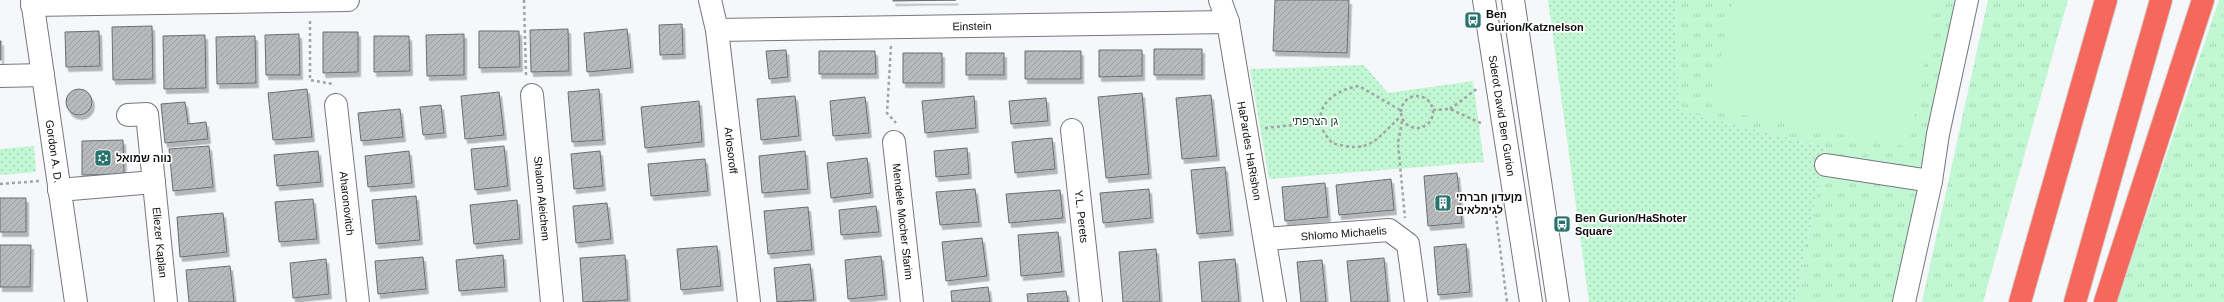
<svg xmlns="http://www.w3.org/2000/svg" width="2224" height="302" font-family="Helvetica,Heebo,sans-serif">
  <style>
    .grass { fill: url(#grass-tufts) }
    .park { fill: url(#park-dots) }
    .pitch { fill: #c1f7d2 }
    .building { fill: url(#building-hatch); stroke: #6c6d70; filter: url(#shadow) }
    .lines { fill: none; stroke-linecap: round; stroke-linejoin: round }
    .minor-casing { stroke: #77787b; stroke-width: 24 }
    .highway-casing { stroke: #d3d3d3; stroke-width: 24 }
    .path { stroke: #a2a3a5; stroke-width: 2.5; stroke-dasharray: 3 3; stroke-linecap: butt }
    .minor { stroke: #fff; stroke-width: 22 }
    .highway { stroke: #f4695c; stroke-width: 22 }
    .labels { text-anchor: middle; stroke-width: 3.5; stroke-linejoin: round; paint-order: stroke }
    .poi-label { font-size: 11px; font-weight: bold; fill: #0b0c0c; stroke: #fff; text-anchor: start }
    .street-label { font-size: 11px; fill: #0b0c0c; stroke: #fff }
    .park-label { font-size: 11px; fill: #0c3921; stroke: #fff }
  </style>
  <defs>
    <pattern id="grass-tufts" width="24" height="20" patternUnits="userSpaceOnUse"><rect width="24" height="20" fill="#c1f7d2"/><path d="M3 7l-1-3M5 7V3M7 7l1-3M15 17l-1-3M17 17v-4M19 17l1-3" fill="none" stroke="#a4d3b3"/></pattern>
    <pattern id="park-dots" width="8" height="8" patternUnits="userSpaceOnUse"><rect width="8" height="8" fill="#c1f7d2"/><path d="M2 2h.1M6 6h.1" fill="none" stroke="#a4d3b3" stroke-width="1.8" stroke-linecap="round"/></pattern>
    <pattern id="building-hatch" width="6" height="6" patternUnits="userSpaceOnUse"><rect width="6" height="6" fill="#b7b9bb"/><path d="M-1 1l2-2M0 6l6-6M5 7l2-2" fill="none" stroke="#9c9ea0"/></pattern>
    <filter id="shadow"><feDropShadow dx="2.5" dy="4.5" stdDeviation="0" flood-color="#0004"/></filter>
  </defs>
  <rect width="100%" height="100%" fill="#f6f7fa"/>
  <path class="grass" d="M1676 0H1979L1914 302H1796L1826 147 1679 111Z
    M1988 0H2068L1983 302H1922Z
    M2219 0H2224V302H2117Z"/>
  <path class="park" d="M1548 0H1676L1679 111 1826 147 1796 302H1589Z
    M1364 65 1388 93 1473 81 1484 162 1269 179 1250 69Z
    M34 146 36 172 0 175V149Z"/>
  <path class="pitch" d="M1732 0H1937L1908 147 1711 109Z"/>
  <path class="building" d="M893 0H956L893 1Z
    M1275 0H1349L1347 53 1273 51Z
    M682 24 683 54 660 55 659 25Z
    M152 26 153 79 113 80 112 27Z
    M568 29 569 71 531 72 530 30Z
    M627 29 631 68 587 72 584 33Z
    M99 31 100 66 66 67 65 32Z
    M479 31H519L520 67 479 68Z
    M323 32H358V72L323 73Z
    M299 34 300 75H266L265 35Z
    M464 34V75L427 76 426 35Z
    M205 35 206 88 164 89 163 36Z
    M255 36 256 83 217 84 216 37Z
    M374 36H409L410 71 374 72Z
    M0 41H1V60H0Z
    M1154 49H1202V75H1154Z
    M786 50 788 77 769 79 766 51Z
    M1099 50H1142V76L1099 77Z
    M819 51H875L876 74H819Z
    M1025 51H1081V79H1025Z
    M903 53H942V83H903Z
    M966 53H1004V75H966Z
    M307 89 312 137 273 140 268 93Z
    M599 89 603 140 572 142 568 92Z
    M66 102a13 13 0 1 1 26 0a13 13 0 1 1-26 0Z
    M499 92 504 135 465 139 461 96Z
    M1142 93 1149 174 1106 178 1098 97Z
    M1211 95 1217 156 1182 159 1176 98Z
    M795 96 799 136 761 140 757 99Z
    M974 96 976 128 925 133 922 101Z
    M865 97 869 133 833 136 830 101Z
    M1046 98 1048 121 1011 124 1009 101Z
    M699 101 702 142 645 148 641 107Z
    M185 102 188 124 206 122 208 139 165 143 161 104Z
    M441 105 444 133 423 135 420 107Z
    M400 109 403 137 361 141 358 113Z
    M1052 138 1055 169 1015 173 1012 142Z
    M123 140 124 174 82 175V141Z
    M209 146 213 187 173 191 169 149Z
    M504 146 508 186 475 190 471 149Z
    M967 148 969 174 936 177 934 151Z
    M318 151 321 182 277 186 274 155Z
    M409 151 412 183 368 187 365 156Z
    M600 151 603 186 574 189 571 154Z
    M805 151 808 189 762 193 759 156Z
    M867 158 871 193 831 198 827 163Z
    M705 159 708 191 651 196 648 164Z
    M1225 167 1231 231 1197 234 1191 170Z
    M1457 173 1462 223 1428 226 1424 176Z
    M1391 179 1394 210 1339 215 1336 185Z
    M1325 183 1328 217 1285 221 1282 187Z
    M975 189 979 222 940 225 936 192Z
    M1149 189 1151 218 1103 223 1100 193Z
    M1060 190 1063 218 1009 223 1006 194Z
    M416 196 420 240 376 244 372 200Z
    M0 198H26V232H0Z
    M313 199 317 239 279 242 275 202Z
    M517 200 520 239 474 244 470 205Z
    M607 203 611 239 576 243 573 206Z
    M876 206 879 232 841 235 839 210Z
    M808 207 812 250 768 254 764 211Z
    M223 213 227 252 180 257 177 217Z
    M1058 232 1062 272 1021 276 1018 235Z
    M982 238 987 276 946 281 942 242Z
    M1466 244 1470 292 1438 295 1434 247Z
    M0 245H31L30 287H0Z
    M717 246 721 286 681 290 677 249Z
    M1156 249 1160 302H1123L1119 252Z
    M503 255 505 287 459 291 456 260Z
    M625 255 628 300 583 302 580 258Z
    M881 256 885 295 848 299 845 260Z
    M423 257 426 289 378 294 375 261Z
    M1384 258 1388 302H1351L1347 261Z
    M326 259 329 294 293 298 290 263Z
    M1235 259 1239 302H1202L1199 262Z
    M1322 260 1326 302H1301L1297 262Z
    M810 264 814 300 777 302 774 268Z
    M230 266 234 302H189L186 270Z
    M988 287 990 302H952L951 291Z
    M1066 291 1068 302H1028L1027 294Z"/>
  <g class="lines">
    <g class="minor-casing">
      <g id="minor">
        <path id="s1" d="M32 0 76 302"/>
        <path id="s2" d="M710 0 717 30 749 302"/>
        <path id="s3" d="M1220 0 1228 22 1275 302"/>
        <path id="s4" d="M1484 0 1531 302"/>
        <path d="M1513 0 1558 302"/>
        <path d="M32 5 348 0"/>
        <path id="s5" d="M717 30 1228 22"/>
        <path d="M0 76 43 75"/>
        <path id="s6" d="M532 95 552 302"/>
        <path id="s7" d="M336 105 358 302"/>
        <path id="s8" d="M128 115 147 114 166 302"/>
        <path id="s9" d="M1072 130 1091 302"/>
        <path id="s10" d="M894 142 912 302"/>
        <path d="M1826 165 1931 181 1938 134 1967 0"/>
        <path d="M59 190 154 182"/>
        <path id="s11" d="M1265 239 1389 230 1408 244 1416 302"/>
        <path d="M1904 302 1931 181"/>
      </g>
    </g>
    <g class="highway-casing">
      <path id="highway" d="M2020 302 2106 0
        M2075 302 2161 0
        M2105 302 2203 0"/>
    </g>
    <path class="path" d="M524 0 526 76
      M310 21V80L333 84V86
      M891 46 887 113 896 123
      M1401 112a16 16 0 1 1 32 0a16 16 0 1 1-32 0Z
      M1450 109 1478 88
      M1400 110 1359 86C1338 89 1312 105 1323 130 1325 135 1329 139 1332 143 1371 154 1374 141 1401 116
      M1433 110 1450 109 1483 124
      M1402 121 1398 143 1405 218
      M1265 128 1322 122
      M0 184 39 181
      M1495 209 1507 302"/>
    <use href="#minor" class="minor"/>
    <use href="#highway" class="highway"/>
  </g>
  <defs>
    <g id="bus-square" transform="scale(0.9)"><rect x="-9" y="-9" width="18" height="18" rx="4" fill="#29736f" stroke="#fff"/><path d="M-5-6H5V4H4V6H2V4H-2V6H-4V4H-5ZM-3.5-4V0h7V-4ZM-3.5 1.2v1.5H-2V1.2ZM2 1.2v1.5H3.5V1.2Z" fill="#fff"/></g>
    <g id="synagogue-square" transform="scale(0.9)"><rect x="-9" y="-9" width="18" height="18" rx="4" fill="#29736f" stroke="#fff"/><path d="M0-6.5L5.6 3.2H-5.6ZM0 6.5L5.6-3.2H-5.6Z" fill="#fff"/></g>
    <g id="building-square" transform="scale(0.9)"><rect x="-9" y="-9" width="18" height="18" rx="4" fill="#29736f" stroke="#fff"/><path d="M-4-6H4V6H1V3H-1V6H-4ZM-2.5-4.3h1.7v1.8h-1.7ZM.8-4.3h1.7v1.8H.8ZM-2.5-1h1.7V.8h-1.7ZM.8-1h1.7V.8H.8Z" fill="#fff"/></g>
  </defs>
  <g fill-rule="evenodd">
    <use href="#bus-square" x="1473" y="20"/>
    <use href="#synagogue-square" x="103" y="158"/>
    <use href="#building-square" x="1443" y="203"/>
    <use href="#bus-square" x="1562" y="224"/>
  </g>
  <g class="labels">
    <g class="poi-label">
      <text x="1486" y="18">Ben<tspan x="1486" dy="13">Gurion/Katznelson</tspan></text>
      <text x="116" y="162">נווה שמואל</text>
      <text x="1456" y="201">מןעדון חברתי<tspan x="1456" dy="13">לגימלאים</tspan></text>
      <text x="1575" y="222">Ben Gurion/HaShoter<tspan x="1575" dy="13">Square</tspan></text>
    </g>
    <g class="street-label">
      <text dy="4" stroke="none"><textPath href="#s5" startOffset="255">Einstein</textPath></text>
      <text dy="4" stroke="none"><textPath href="#s4" startOffset="117">Sderot David Ben Gurion</textPath></text>
      <text dy="4" stroke="none"><textPath href="#s3" startOffset="154">HaPardes HaRishon</textPath></text>
      <text dy="4" stroke="none"><textPath href="#s1" startOffset="153">Gordon A. D.</textPath></text>
      <text dy="4" stroke="none"><textPath href="#s2" startOffset="152">Arlosoroff</textPath></text>
      <text dy="4" stroke="none"><textPath href="#s6" startOffset="104">Shalom Aleichem</textPath></text>
      <text dy="4" stroke="none"><textPath href="#s7" startOffset="99">Aharonovitch</textPath></text>
      <text dy="4" stroke="none"><textPath href="#s9" startOffset="87">Y.L. Perets</textPath></text>
      <text dy="4" stroke="none"><textPath href="#s10" startOffset="80">Mendele Mocher Sfarim</textPath></text>
      <text dy="4" stroke="none"><textPath href="#s11" startOffset="79">Shlomo Michaelis</textPath></text>
      <text dy="4" stroke="none"><textPath href="#s8" startOffset="148">Eliezer Kaplan</textPath></text>
    </g>
    <g class="park-label">
      <text x="1315" y="125">גן הצרפתי</text>
    </g>
  </g>
</svg>
